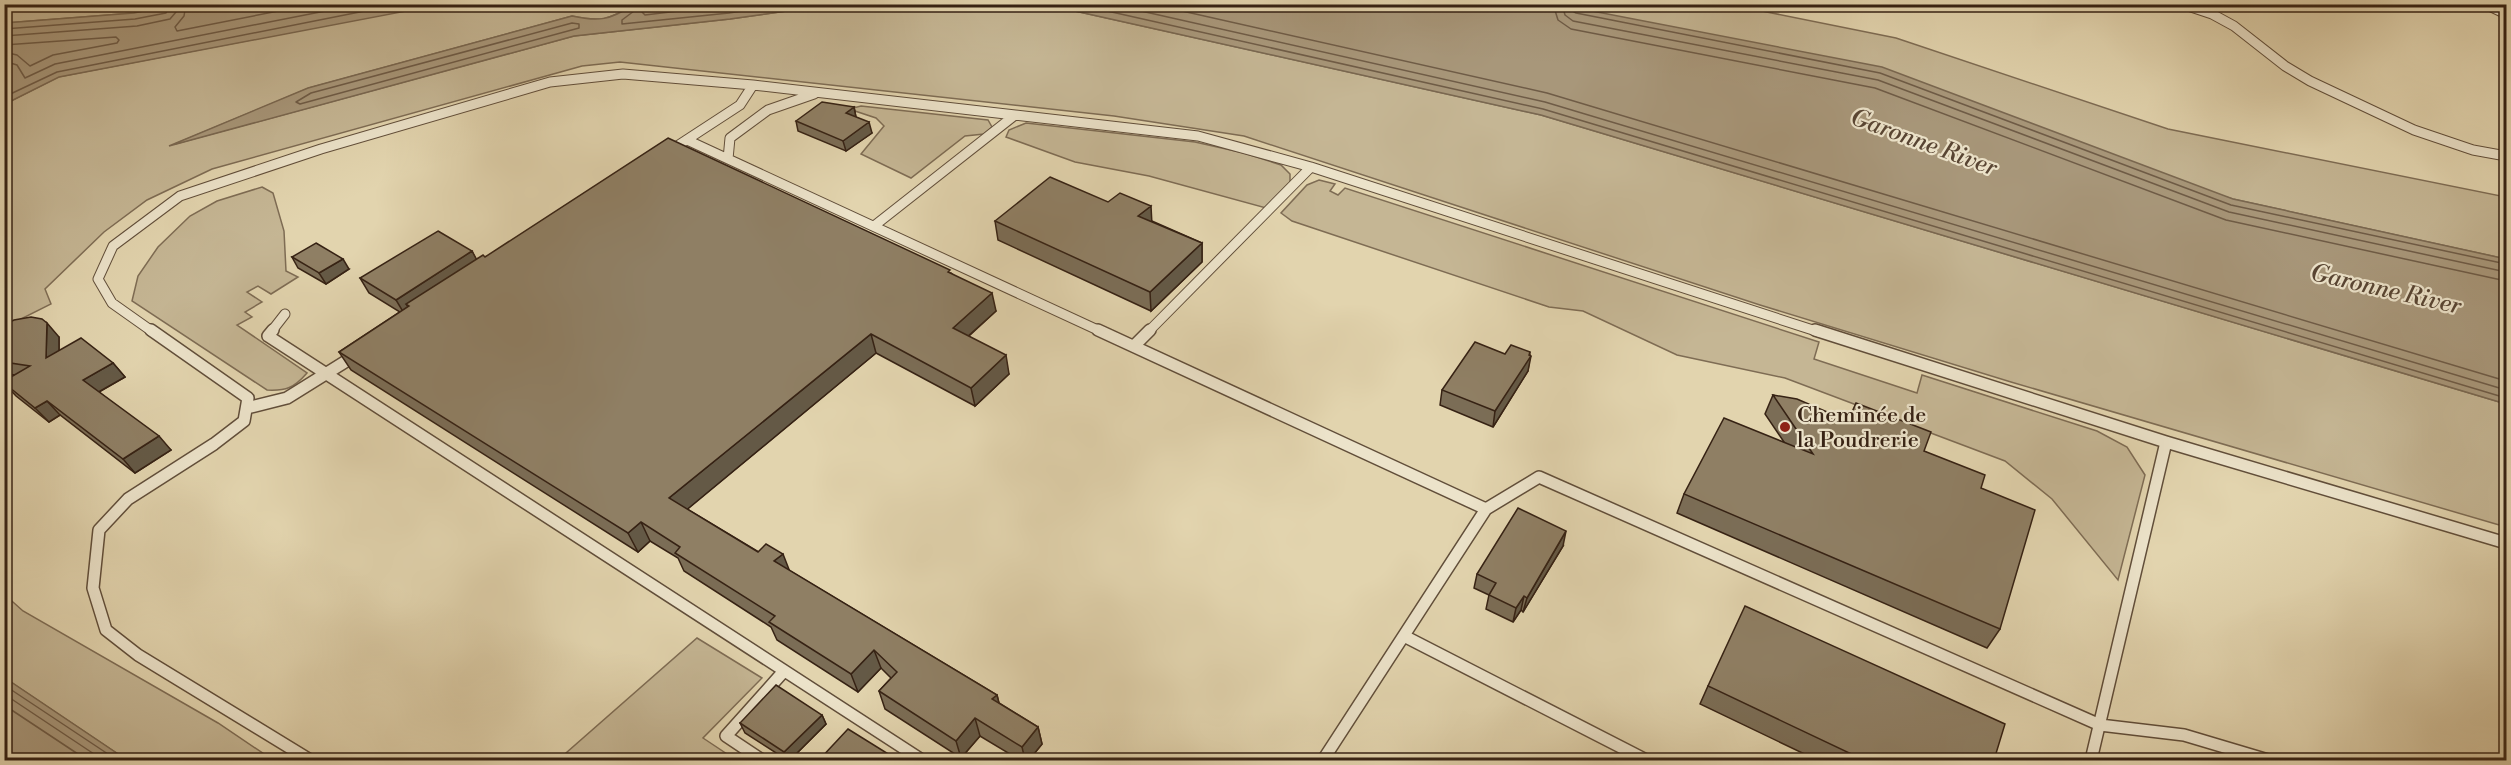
<svg xmlns="http://www.w3.org/2000/svg" width="2511" height="765" font-family="'Libre Bodoni',serif">
  <style>
    .green { fill: #c5b694; stroke: #7e6c54; stroke-width: 1.5 }
    .water { fill: #a8977a; stroke: #7a6851; stroke-width: 1.5 }
    .lines { fill: none; stroke-linecap: round; stroke-linejoin: round }
    .shore { stroke: #6f5c47; stroke-width: 1.5 }
    .lane-far1-casing { stroke: #614e3a; stroke-width: 11 }
    .lane-casing { stroke: #614e3a; stroke-width: 14 }
    .lane-far1 { stroke: #ece3ca; stroke-width: 9 }
    .lane { stroke: #ece3ca; stroke-width: 11 }
    .wall { fill: #7b6d56; stroke: #362214; stroke-width: 1.5 }
    .shaded-wall { fill: #645946; stroke: #362214; stroke-width: 1.5 }
    .building { fill: #8f7f64; stroke: #362214; stroke-width: 1.5 }
    .poi-dot { fill: #8f2418; stroke: #ece3ca; stroke-width: 2 }
    .labels { text-anchor: middle; stroke-width: 4.5; stroke-linejoin: round; paint-order: stroke }
    .poi-label { font-size: 22px; fill: #362214; stroke: #ece3ca; text-anchor: start }
    .water-label { font-size: 24px; font-style: italic; fill: #584533; stroke: #ece3ca }
  </style>
  <rect width="100%" height="100%" fill="#e2d4ae"/>
  <filter id="stains"><feTurbulence type="fractalNoise" baseFrequency=".00333" numOctaves="4"/><feColorMatrix values="0 0 0 0 .2 0 0 0 0 .09 0 0 0 0 .02 0 0 0 .5 -.17"/></filter>
  <radialGradient id="worn" r=".72"><stop offset=".6" stop-color="#630" stop-opacity="0"/><stop offset="1" stop-color="#630" stop-opacity=".3"/></radialGradient>
  <path class="green" d="M438 4 633 5C610 20 599 22 572 16L309 88 175 144 574 36 730 19 829 5H1048L1541 115 2506 404V527L2011 382 1760 305 1244 136 1114 116 620 62 582 66 212 169 147 200 104 232 45 289 51 304 5 327V104L58 77Z
    M1672 4 1701 11H1762L1896 38 2168 129 2506 197V259L2233 199 1561 5Z
    M5 5H178L134 13 5 23Z
    M861 106 988 120 992 127 984 134 965 136 911 178 861 154 884 126 876 118 849 109Z
    M1026 123 1195 142 1244 153 1281 165 1290 174V184L1266 208 1149 176 1075 162 1006 137 1009 130Z
    M1319 180 1335 184 1330 191 1338 195 1345 188 1819 342 1814 359 1917 393 1922 375 2097 431 2127 447 2145 475 2118 580 2052 499 2005 461 1785 378 1677 355 1583 311 1549 307 1292 221 1281 213 1307 185Z
    M262 187 273 193 284 231 286 271 298 277 271 294 258 286 247 292 262 302 245 312 252 317 237 325 307 373C294 388 286 391 267 390L132 301 138 276 158 247 190 216 217 201Z
    M4 594 23 611 218 723 273 760H127L5 678Z
    M697 638 762 678 703 738 736 760H558Z"/>
  <path class="water" d="M178 4H438V5L59 77 5 104V86L9 76 5 74V23L134 13Z
    M633 5H829L730 19 574 36 169 146 308 88 572 16C599 22 610 20 633 5Z
    M1048 5H1561L1882 67 2233 199 2506 259V404L1541 115Z
    M4 678H5L127 760H5Z"/>
  <g class="lines">
    <path class="shore" d="M186 4 184 16 175 27 177 31 314 4
      M636 4 634 11 622 20V24L729 13 788 4
      M643 4 642 12 645 15 737 4
      M1076 4 1543 109 2506 398
      M1110 4 1545 102 2506 390
      M1151 4 1547 93 2506 381
      M1553 4 1558 20 1571 29 1875 88 2226 220 2506 281
      M1562 4 1565 15 1573 21 1878 80 2229 212 2506 272
      M1570 4 1571 10 1576 13 1880 73 2231 205 2506 264
      M572 23 579 24V28L300 104 296 102 311 93Z
      M4 29 135 19 166 13 170 4
      M4 36 137 26 170 19 176 12 177 4
      M4 45 116 37 119 40 117 43 53 55 30 66 17 55 4 52
      M4 61 17 65 25 78 55 64 361 4
      M4 97 57 72 400 4
      M4 685 117 760
      M4 694 103 760
      M4 705 87 760"/>
    <g class="lane-far1-casing">
      <path id="lane-far1" d="M2182 4 2212 14 2234 26 2285 66 2310 81 2414 130 2473 150 2506 156
        M2485 4 2506 14
        M687 140 1102 332
        M668 152 740 105 753 85
        M728 159 730 138 768 110 814 94
        M874 226 1015 115
        M153 332 112 303 98 279 113 246 180 196 321 149 550 82 623 74 753 85 1198 136 1311 167 1819 332
        M271 332 285 314
        M1148 332 1311 167"/>
    </g>
    <g class="lane-casing">
      <path id="lane" d="M151 330 248 398 244 421 214 444 128 499 99 530 93 588 106 630 138 655 310 760
        M273 330 268 336 922 760
        M1098 330 1486 509 1323 760
        M1815 330 2166 442 2506 543
        M1134 346 1150 330
        M247 408 287 398 356 355
        M1486 509 1539 477 2100 725 2184 735 2268 760
        M1404 636 1646 760
        M762 760 726 736 784 671
        M2091 760 2166 442"/>
    </g>
    <use href="#lane-far1" class="lane-far1"/>
    <use href="#lane" class="lane"/>
  </g>
  <path class="wall" d="M854 107 856 117 872 133 846 151 798 131 796 121Z
    M995 221H1152L1202 243V262L1151 311 998 240Z
    M472 251 476 259 485 257 951 273 996 311 969 336 1009 374 975 406 876 353 687 509 997 695 999 703 1038 727 1042 744 1029 760H1020L980 736 961 758 885 709 879 691 891 678 881 668 858 692 777 640 771 627 684 571 678 558 650 541 638 552 351 370 339 352 400 312 369 293 360 278Z
    M292 257 349 269 326 284 298 268Z
    M4 325 59 337V351L113 363 125 377 99 392 171 450 135 473 60 415 49 422 16 396 4 383 14 375 4 373Z
    M1505 354 1530 355 1528 371 1493 427 1440 405 1442 390Z
    M1773 395 1848 421 1924 451 1981 488 2000 629 1987 648 1677 513 1684 494 1784 442 1765 414Z
    M1563 546 1523 612 1521 610 1513 622 1486 609 1489 595 1474 588 1477 574Z
    M1708 686 1994 760H1817L1700 704Z
    M822 715 826 724 790 760H787L745 733 740 723Z"/>
  <path class="shaded-wall" d="M854 107 856 118 846 113Z
    M869 122 872 133 846 151 843 141Z
    M1151 206 1152 225 1138 216Z
    M1202 243V262L1151 311 1150 292Z
    M472 251 480 266 409 306 406 304 411 311 405 315 396 300Z
    M343 259 349 269 326 284 319 273Z
    M992 293 996 311 957 346 953 328Z
    M47 323 59 337V372L46 358Z
    M871 334 876 353 678 517 669 498Z
    M1530 352 1529 359 1531 356 1528 371 1493 427 1495 411Z
    M1006 355 1009 374 975 406 971 388Z
    M113 363 125 377 95 394 83 380Z
    M47 401 60 415 49 422 35 408Z
    M159 436 171 450 135 473 123 459Z
    M641 522 650 541 638 552 628 533Z
    M1566 531 1563 546 1523 612 1527 598Z
    M783 554 790 572 774 561Z
    M1524 596 1521 610 1513 622 1516 608Z
    M874 650 881 668 858 692 851 674Z
    M997 695 1001 712 992 699Z
    M822 715 826 724 790 760H788L784 752Z
    M975 718 980 736 961 758 956 741Z
    M1038 727 1042 744 1029 760H1025L1022 747Z"/>
  <path class="building" d="M822 102 854 107 846 113 869 122 843 141 796 121Z
    M668 138 950 270 948 272 992 293 953 328 1006 355 971 388 871 334 669 498 758 552 766 544 783 554 774 561 997 695 992 699 1038 727 1022 747 975 718 956 741 879 691 897 672 874 650 851 674 769 622 775 616 675 553 680 547 641 522 628 533 339 352 409 306 406 304 483 255 485 257Z
    M1050 177 1108 202 1120 193 1151 206 1138 216 1202 243 1150 292 995 221Z
    M438 231 472 251 396 300 360 278Z
    M316 243 343 259 319 273 292 257Z
    M31 317 42 319 47 323 46 358 81 338 113 363 83 380 159 436 123 459 47 401 35 408 4 383V381L30 366 4 362V325L14 320Z
    M1475 342 1505 354 1511 345 1530 352 1529 355 1531 356 1495 411 1442 390Z
    M1773 395 1797 399 1848 421 1856 403 1931 432 1924 451 1985 475 1981 488 2035 510 2000 629 1684 494 1724 418 1813 454Z
    M1518 508 1566 531 1527 598 1524 596 1516 608 1489 595 1496 583 1477 574Z
    M1745 606 2005 724 1994 760H1864L1708 686Z
    M776 685 822 715 784 752 740 723Z
    M848 729 898 760H819Z
    M1379 755 1385 760H1372Z"/>
  <circle class="poi-dot" cx="1785" cy="427" r="6"/>
  <g class="labels">
    <g class="poi-label">
      <text x="1797" y="422">Cheminée de<tspan x="1797" dy="25">la Poudrerie</tspan></text>
    </g>
    <g class="water-label">
      <text transform="translate(1924 142) rotate(20)" y="8">Garonne River</text>
      <text transform="translate(2386 289) rotate(13)" y="8">Garonne River</text>
    </g>
  </g>
  <rect width="2511" height="765" fill="none" stroke="#e2d4ae" stroke-width="24"/>
  <rect x="6" y="6" width="2499" height="753" fill="none" stroke="#362214" stroke-width="3"/>
  <rect x="12" y="12" width="2487" height="741" fill="none" stroke="#362214" stroke-width="1.5"/>
  <rect width="100%" height="100%" filter="url(#stains)"/>
  <rect width="100%" height="100%" fill="url(#worn)"/>
</svg>
